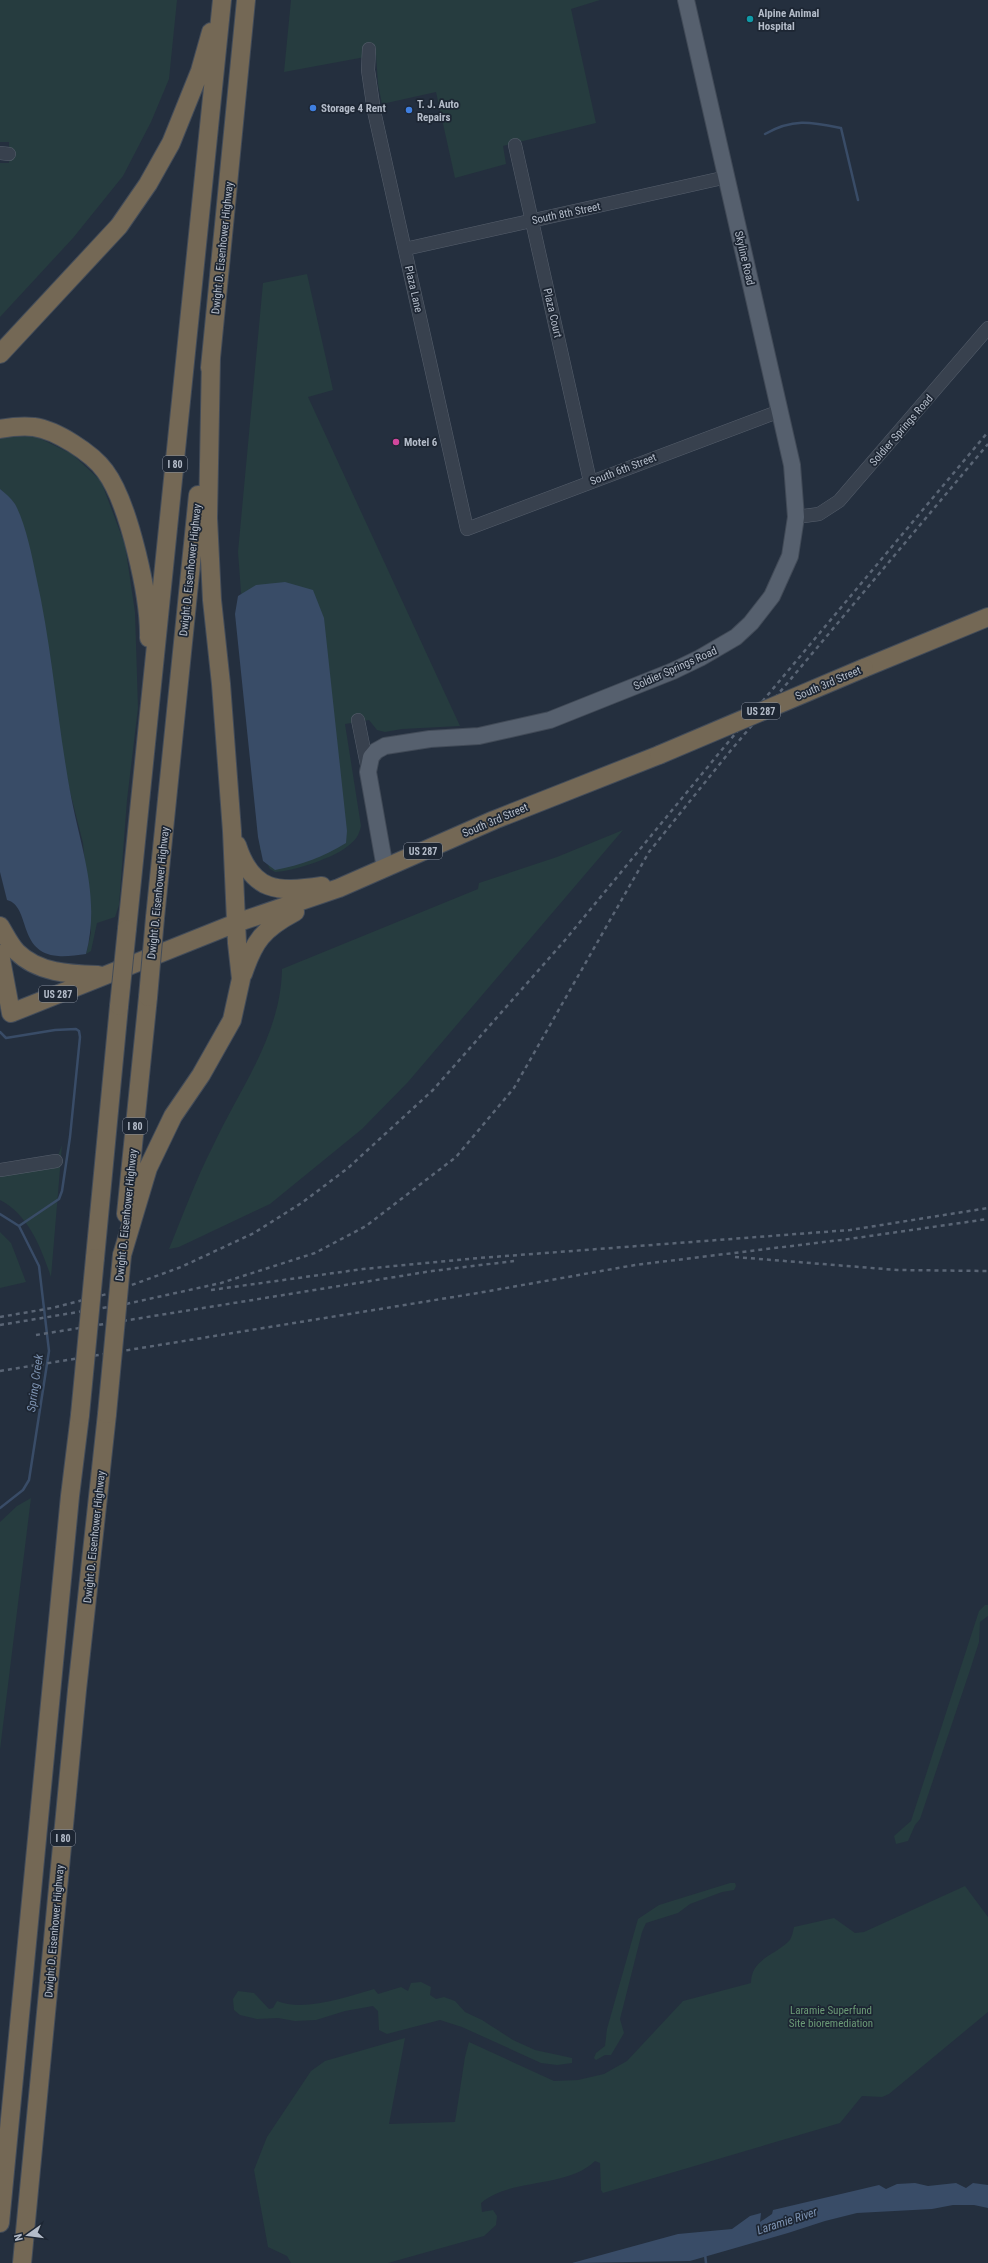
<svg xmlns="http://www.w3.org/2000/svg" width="988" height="2263" font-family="'Roboto Condensed',sans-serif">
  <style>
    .green { fill: #263c3f }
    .water { fill: #394c67 }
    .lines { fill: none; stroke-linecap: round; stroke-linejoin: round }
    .stream { stroke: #394c67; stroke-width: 2.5 }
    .minor-casing { stroke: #565f6c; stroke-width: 14 }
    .major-casing { stroke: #414a57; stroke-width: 18 }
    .highway-casing { stroke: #434c59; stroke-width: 20 }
    .minor { stroke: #38414e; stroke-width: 13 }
    .major { stroke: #56606e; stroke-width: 16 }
    .highway { stroke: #746855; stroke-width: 18 }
    .rail { stroke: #5a6575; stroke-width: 2.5; stroke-dasharray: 4 4; stroke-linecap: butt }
    .highway-bridge-casing { stroke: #434c59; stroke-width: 20; stroke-linecap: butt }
    .highway-bridge { stroke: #746855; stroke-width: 18 }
    .culture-dot { fill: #0f9aa8; stroke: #1d2633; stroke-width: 1.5 }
    .shop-dot { fill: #3f7fe0; stroke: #1d2633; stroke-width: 1.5 }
    .hotel-dot { fill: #d1479c; stroke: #1d2633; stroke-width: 1.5 }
    .labels { text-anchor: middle; stroke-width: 3.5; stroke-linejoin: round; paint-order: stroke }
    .shield { fill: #1d2633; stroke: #878f9c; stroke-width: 1 }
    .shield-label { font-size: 10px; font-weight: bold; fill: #b4bcc9 }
    .poi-label { font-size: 11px; font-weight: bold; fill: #b4bcc9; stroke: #1d2633; text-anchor: start }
    .street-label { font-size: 11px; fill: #b4bcc9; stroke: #1d2633 }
    .park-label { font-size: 11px; fill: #6b9a76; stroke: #1d2633 }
    .water-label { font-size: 12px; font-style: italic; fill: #7c92b1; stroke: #1d2633 }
  </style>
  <rect width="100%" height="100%" fill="#242f3e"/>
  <path class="green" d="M0 0H177L169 79 151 122 123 176 73 238 0 317V163H9V142H0Z
    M291 0H600L571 9 596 123 503 146 506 164 455 178 436 92 382 104 378 84 376 55 284 72Z
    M307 274 333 390 308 397 460 726 402 729 385 732 377 730 369 720 345 724 361 826C359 835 356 840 348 846 336 857 291 872 275 872L270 869 260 849 238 552 263 283Z
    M35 436 72 454 101 481 125 545 135 612 138 708 127 800 119 905 115 917 97 923 91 951 86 954 91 933 83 843 70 792 15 504 0 489V437Z
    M623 830 408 1082 362 1129 270 1204 179 1247 169 1249C183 1215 196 1179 213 1146 240 1088 281 1035 282 969L478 889 479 883 557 857Z
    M62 1145 51 1277C41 1248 29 1215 0 1200V1170L56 1161Z
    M0 1232 11 1243 26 1282 0 1288Z
    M31 1498 0 1750V1522L17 1506Z
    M985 1605H988V1616L980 1622 979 1642 970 1670 920 1819 915 1825 908 1841 896 1844 894 1836 911 1821 979 1611Z
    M730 1883H735L736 1886 734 1890 722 1892 690 1904 678 1913 646 1923 642 1932 620 2019 624 2033 611 2055H605L596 2060 594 2058 596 2053 605 2046 607 2029 638 1919 659 1905Z
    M965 1886 988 1917V2012L889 2094 882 2097 862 2096 840 2123 603 2193 601 2190 600 2163 595 2161C566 2189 512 2177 481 2203L482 2212 493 2210 497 2216 496 2225 484 2236 388 2263H291L287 2256 268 2247 254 2170 267 2137 311 2071 325 2061 405 2038 389 2124 455 2122 465 2057 469 2042 554 2081 578 2080 604 2074 627 2061 683 2001 751 1983C751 1959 774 1956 789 1941 792 1938 793 1931 794 1927L834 1918 855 1933 864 1932Z
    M421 1982 431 1987 430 1995 436 1999 444 1997 455 2001 465 2012 482 2020 513 2040 535 2050 572 2058V2063L557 2065 541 2063 462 2027 440 2020 387 2034 379 2030 378 2011 373 2006 345 2011 316 2020 295 2021 278 2018 257 2019 240 2015 234 2010 233 1999 238 1991 254 1993 269 2009 273 2008 277 2001C304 2012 346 1997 374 1989L378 1994 401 1987 408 1991 411 1983Z"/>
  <path class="water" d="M0 489C5 493 11 498 15 504 25 522 32 555 36 576 52 647 57 719 70 791 80 847 101 896 86 954 77 955 66 957 58 956 17 953 31 906 7 900L0 872Z
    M285 582 313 590 324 618 347 831 346 843C323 857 301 865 275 870L263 861 258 837 235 614 238 596 256 585Z
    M915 2183 928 2186 956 2183 966 2188 973 2183 988 2185V2208L974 2205H953L932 2209 857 2213 825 2221 788 2233 690 2261 572 2263 678 2234 732 2229 750 2216 761 2213 760 2222 772 2214 773 2210 879 2185 886 2189 897 2184Z"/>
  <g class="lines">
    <path class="stream" d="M765 134C793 118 811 122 841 128L858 200
      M0 1032 6 1038 55 1030 76 1029 79 1031 80 1037 70 1137 62 1191 59 1199 19 1226
      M0 1214 19 1226 39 1266 49 1351 29 1480 23 1490 0 1508
      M705 2254 706 2263"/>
    <g class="minor-casing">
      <path id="minor" d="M369 49 368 70 374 111 467 529 780 411
        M515 145 590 481
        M0 153 9 154
        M405 249 727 177
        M796 517 819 514 839 501 988 328
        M358 720 368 770
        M0 1170 56 1161"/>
    </g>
    <g class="major-casing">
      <path id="major" d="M385 868 368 772 371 757 376 751 385 746 430 739 479 736 550 720 673 671 700 658 736 637 751 623 772 596 790 556 796 517 792 465 686 0"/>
    </g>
    <g class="highway-casing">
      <path id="highway" d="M0 354 119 226 148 184 171 143 200 71 211 32
        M210 368 246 0
        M0 429C11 427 23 426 34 427 56 430 92 453 105 471 129 503 150 598 149 638
        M864 668 988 617
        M237 845C252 892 278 893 322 886
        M155 918 198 495
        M0 926C5 934 10 945 17 952 38 973 70 974 98 975
        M127 929 222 0
        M0 954 11 1013
        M243 974C254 941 263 929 295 912
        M11 1013 236 923 339 888 494 820 659 755
        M126 1214 148 997
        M122 1255 148 1168 173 1116 201 1075 232 1020 241 979 237 943 232 831 221 684 212 600 208 518 211 357
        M95 1258 119 1006
        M0 2223 70 1496 80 1415
        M22 2263 77 1690 107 1414"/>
    </g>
    <use href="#minor" class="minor"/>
    <use href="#major" class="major"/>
    <use href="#highway" class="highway"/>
    <path class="rail" d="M735 1257 897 1270 988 1271
      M211 1290 363 1269 479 1258 850 1230 988 1208
      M0 1317 52 1308 107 1294 181 1267 254 1233 303 1202 348 1168 433 1090 566 939 720 752 988 432
      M0 1325 126 1304 221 1283 315 1253 366 1226 456 1157 514 1088 649 852 727 755 988 444
      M36 1335 432 1271 514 1261
      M0 1371 478 1293 635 1265 849 1239 988 1219"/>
    <g class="highway-bridge-casing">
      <path id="highway-bridge" d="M659 755 864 668
        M148 997 155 918
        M119 1006 127 929
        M107 1414 122 1255
        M80 1415 95 1258"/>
    </g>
    <use href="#highway-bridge" class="highway-bridge"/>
  </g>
  <circle class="culture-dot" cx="750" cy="19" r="4"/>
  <g class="shop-dot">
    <circle cx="313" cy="108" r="4"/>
    <circle cx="409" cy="110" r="4"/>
  </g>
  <circle class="hotel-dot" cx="396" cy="442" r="4"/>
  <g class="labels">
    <g class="shield">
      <rect x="163" y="456" width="24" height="16" rx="3"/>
      <rect x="742" y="703" width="38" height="16" rx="3"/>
      <rect x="404" y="843" width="38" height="16" rx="3"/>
      <rect x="39" y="986" width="38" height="16" rx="3"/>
      <rect x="123" y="1118" width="24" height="16" rx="3"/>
      <rect x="51" y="1830" width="24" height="16" rx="3"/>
    </g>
    <g class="shield-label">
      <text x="175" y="468">I 80</text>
      <text x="761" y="715">US 287</text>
      <text x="423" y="855">US 287</text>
      <text x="58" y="998">US 287</text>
      <text x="135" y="1130">I 80</text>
      <text x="63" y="1842">I 80</text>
    </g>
    <g class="poi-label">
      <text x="758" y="17">Alpine Animal<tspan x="758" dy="13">Hospital</tspan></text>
      <text x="417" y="108">T. J. Auto<tspan x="417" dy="13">Repairs</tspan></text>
      <text x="321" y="112">Storage 4 Rent</text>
      <text x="404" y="446">Motel 6</text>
    </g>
    <g class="street-label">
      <text transform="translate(566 213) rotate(-12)" y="4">South 8th Street</text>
      <text transform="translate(222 248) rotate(-84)" y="4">Dwight D. Eisenhower Highway</text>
      <text transform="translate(745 258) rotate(77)" y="4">Skyline Road</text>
      <text transform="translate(414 289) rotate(77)" y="4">Plaza Lane</text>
      <text transform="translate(553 313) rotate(77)" y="4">Plaza Court</text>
      <text transform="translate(901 430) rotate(-49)" y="4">Soldier Springs Road</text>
      <text transform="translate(623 469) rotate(-21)" y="4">South 6th Street</text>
      <text transform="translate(190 570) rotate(-84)" y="4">Dwight D. Eisenhower Highway</text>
      <text transform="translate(675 668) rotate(-24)" y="4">Soldier Springs Road</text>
      <text transform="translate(828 683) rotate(-23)" y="4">South 3rd Street</text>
      <text transform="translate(495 820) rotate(-23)" y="4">South 3rd Street</text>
      <text transform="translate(158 893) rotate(-84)" y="4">Dwight D. Eisenhower Highway</text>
      <text transform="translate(126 1215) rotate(-84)" y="4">Dwight D. Eisenhower Highway</text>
      <text transform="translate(94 1537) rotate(-84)" y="4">Dwight D. Eisenhower Highway</text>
      <text transform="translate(54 1931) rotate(-85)" y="4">Dwight D. Eisenhower Highway</text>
    </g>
    <g class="park-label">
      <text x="831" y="2014">Laramie Superfund<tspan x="831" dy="13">Site bioremediation</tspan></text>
    </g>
    <g class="water-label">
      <text transform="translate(35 1383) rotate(-82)" y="4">Spring Creek</text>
      <text transform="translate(787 2221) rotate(-18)" y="4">Laramie River</text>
    </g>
  </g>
  <g transform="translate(28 2235) rotate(256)" stroke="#1d2633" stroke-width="3" paint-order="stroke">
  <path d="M0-3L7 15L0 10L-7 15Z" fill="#b4bcc9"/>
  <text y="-6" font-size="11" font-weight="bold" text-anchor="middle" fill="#b4bcc9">N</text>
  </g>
</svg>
